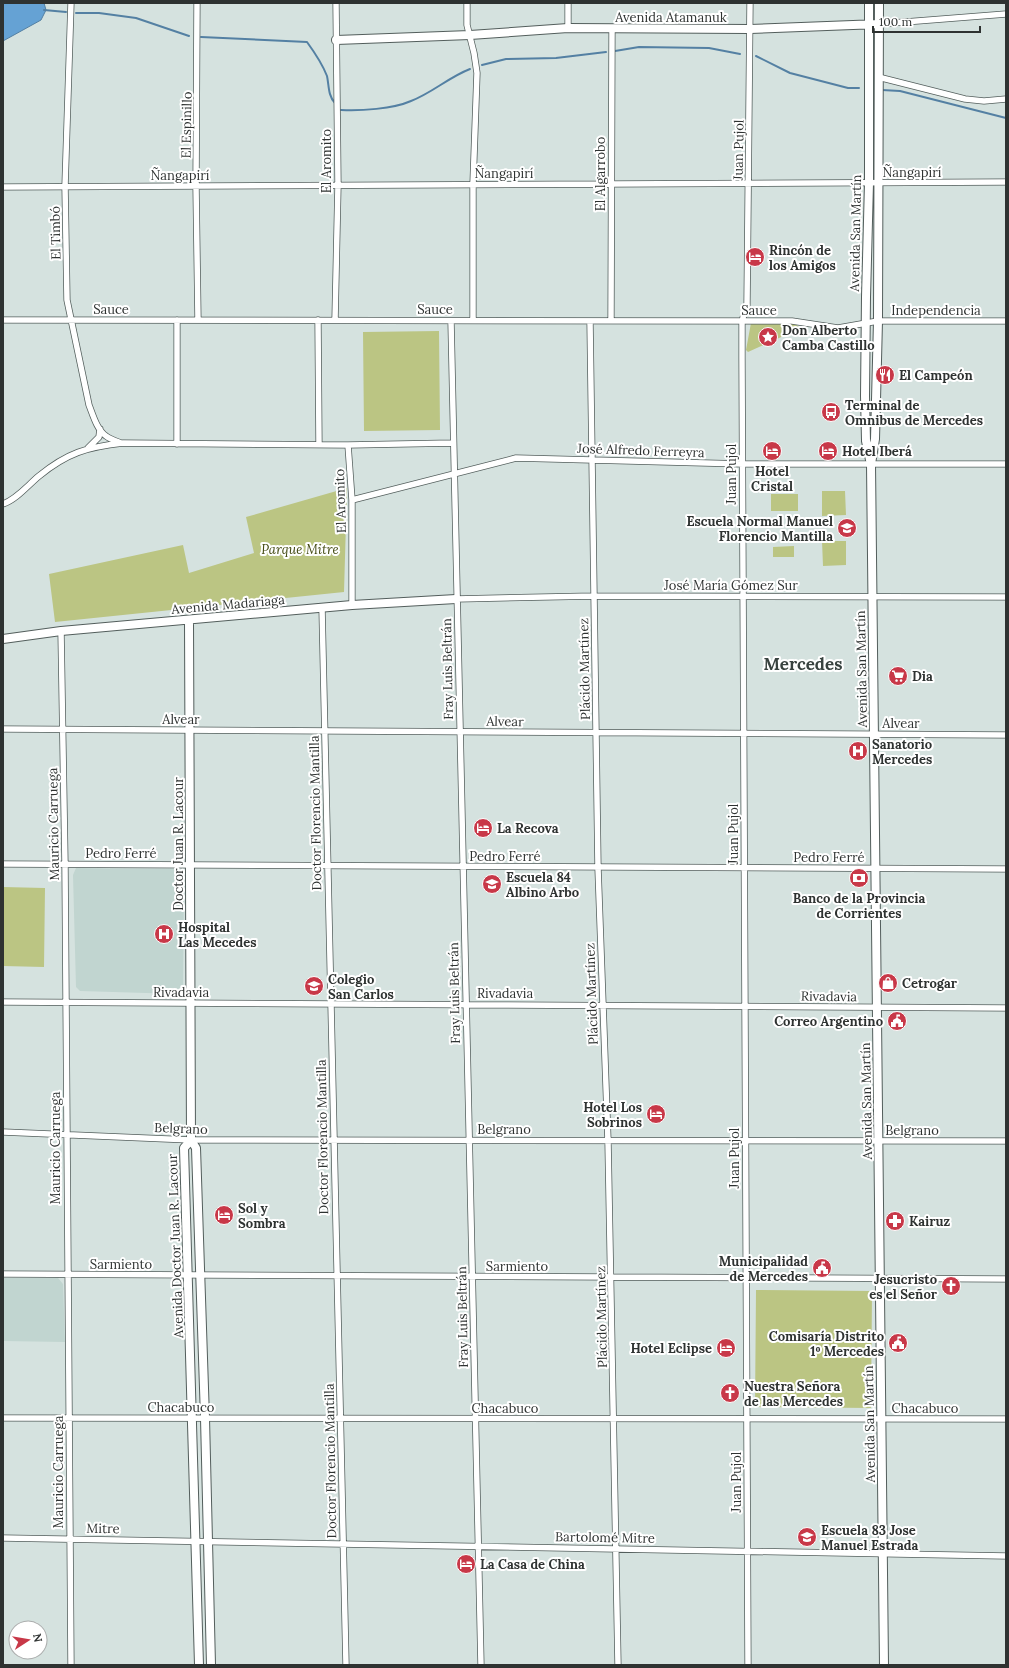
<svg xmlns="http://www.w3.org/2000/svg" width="1009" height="1668" font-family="Lora,serif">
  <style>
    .built { fill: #c1d5d0 }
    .green { fill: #bbc583 }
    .water { fill: #65a2d4; stroke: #5480a3 }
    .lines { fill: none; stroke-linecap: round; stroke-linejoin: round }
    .stream { stroke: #5480a3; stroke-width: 2 }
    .street-casing { stroke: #535e5c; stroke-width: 7 }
    .secondary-casing { stroke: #535e5c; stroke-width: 10 }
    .street { stroke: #fff; stroke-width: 5.5 }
    .secondary { stroke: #fff; stroke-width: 8 }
    .labels { text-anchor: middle; stroke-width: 4; stroke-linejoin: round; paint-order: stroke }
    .street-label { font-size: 13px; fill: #2e3231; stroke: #fff }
    .poi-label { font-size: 13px; font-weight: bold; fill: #2e3231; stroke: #fff; text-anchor: start }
    .park-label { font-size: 13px; font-style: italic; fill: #434a12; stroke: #fff }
    .district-label { font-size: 17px; font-weight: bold; fill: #38423f; stroke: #fff }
  </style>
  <rect width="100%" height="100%" fill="#d5e2df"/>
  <path class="built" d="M76 868 180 869 184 875 183 991 179 994 80 991 76 987 73 875Z
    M3 1278H58L63 1284 65 1342 3 1341Z"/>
  <path class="green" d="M792 322 801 328 748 352 746 350 751 323Z
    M439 331 440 430 364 431 363 332Z
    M347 488 344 592 55 622 49 574 183 545 189 573 254 553 246 517Z
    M822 491H845L846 515 822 516Z
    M771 494H798V511H771Z
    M822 541H846V565L823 566Z
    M794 546V557H773V547Z
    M3 887 45 888 44 967 3 966Z
    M756 1290 872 1291 871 1408 755 1407Z"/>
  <path class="water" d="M3 3H44L46 10 41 20 3 41Z"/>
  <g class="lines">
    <path class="stream" d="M44 10 66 12
      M76 13H99L136 18 189 36
      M201 37 307 42C315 53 322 63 327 76 329 85 328 96 335 103
      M615 51 639 47 709 48 740 54
      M756 56 790 73 848 88H859
      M482 65 506 59 556 58 606 52
      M882 90 900 91 1006 118
      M341 110C360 111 393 109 411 101 432 93 449 77 470 69"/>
    <g class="street-casing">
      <path id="street" d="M71 3 65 186 67 300 89 405C93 415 97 430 106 436 110 439 116 441 121 443
        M197 3 196 186 198 320
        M467 3V25L474 53 477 73 473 184V320
        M879 24 1006 14
        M568 28V3
        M878 77 965 99 984 101 1006 99
        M3 187 1006 182
        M3 320 792 321 838 328 878 321H1006
        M177 320V444
        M318 320 319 445
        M335 320 338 185 336 3
        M611 320 612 29
        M451 321 481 1665
        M590 321 598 868 608 1141 618 1665
        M348 445 352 500V605
        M88 448 99 437 100 429
        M352 500 516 458 743 464H1006
        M3 504C17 499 28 485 39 476 67 453 87 447 123 443L348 445 453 443
        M456 599 594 596 1006 597
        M322 608 346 1665
        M61 631 65 864 71 1665
        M3 729 1006 735
        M3 864 1006 869
        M3 1002 1006 1008
        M3 1132 191 1140 1006 1141
        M3 1274 1006 1279
        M3 1418 1006 1419
        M3 1538 1006 1556
        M748 1665 742 358V321L747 305 750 3"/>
    </g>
    <g class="secondary-casing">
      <path id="secondary" d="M869 3V183L866 297 865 396 866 441 870 460
        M879 3 878 321 875 439 871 464 884 1665
        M336 40 470 35 568 28 750 29 879 24
        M189 620 191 1140
        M3 639 61 631 352 605 456 599
        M191 1140 184 1148 199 1665
        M191 1140 196 1148 205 1418 211 1665"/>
    </g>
    <use href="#street" class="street"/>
    <use href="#secondary" class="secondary"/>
  </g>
  <defs>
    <g id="hotel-disc" transform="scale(1)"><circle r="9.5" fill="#c83848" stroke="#fff"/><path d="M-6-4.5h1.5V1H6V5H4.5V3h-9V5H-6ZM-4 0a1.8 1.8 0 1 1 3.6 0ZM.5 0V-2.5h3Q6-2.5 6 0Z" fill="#fff"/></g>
    <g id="sight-disc" transform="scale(1)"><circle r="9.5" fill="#c83848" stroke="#fff"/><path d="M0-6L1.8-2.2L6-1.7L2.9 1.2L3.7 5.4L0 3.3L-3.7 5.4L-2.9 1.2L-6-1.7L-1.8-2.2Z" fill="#fff"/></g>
    <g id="restaurant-disc" transform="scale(1)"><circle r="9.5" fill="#c83848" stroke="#fff"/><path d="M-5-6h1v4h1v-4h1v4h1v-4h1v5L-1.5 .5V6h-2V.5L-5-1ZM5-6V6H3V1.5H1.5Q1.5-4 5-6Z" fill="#fff"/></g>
    <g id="bus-disc" transform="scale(1)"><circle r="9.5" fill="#c83848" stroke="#fff"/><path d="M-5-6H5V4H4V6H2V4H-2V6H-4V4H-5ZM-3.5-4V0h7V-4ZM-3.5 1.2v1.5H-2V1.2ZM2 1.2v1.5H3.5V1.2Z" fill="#fff"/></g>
    <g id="school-disc" transform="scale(1)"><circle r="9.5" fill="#c83848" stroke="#fff"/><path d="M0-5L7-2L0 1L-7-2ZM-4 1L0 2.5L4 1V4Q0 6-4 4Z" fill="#fff"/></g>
    <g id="supermarket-disc" transform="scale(1)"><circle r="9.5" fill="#c83848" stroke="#fff"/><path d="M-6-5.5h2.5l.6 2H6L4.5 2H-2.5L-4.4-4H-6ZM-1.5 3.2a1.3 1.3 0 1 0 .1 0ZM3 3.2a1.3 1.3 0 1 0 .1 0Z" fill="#fff"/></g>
    <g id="hospital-disc" transform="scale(1)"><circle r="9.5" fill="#c83848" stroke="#fff"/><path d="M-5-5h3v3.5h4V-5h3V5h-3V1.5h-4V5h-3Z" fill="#fff"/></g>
    <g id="bank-disc" transform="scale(1)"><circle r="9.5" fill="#c83848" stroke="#fff"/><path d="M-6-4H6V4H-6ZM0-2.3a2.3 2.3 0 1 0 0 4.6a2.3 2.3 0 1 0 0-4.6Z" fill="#fff"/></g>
    <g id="shop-disc" transform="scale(1)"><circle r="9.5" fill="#c83848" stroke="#fff"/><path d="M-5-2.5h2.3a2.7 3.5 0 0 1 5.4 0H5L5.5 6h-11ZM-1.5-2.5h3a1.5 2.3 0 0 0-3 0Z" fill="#fff"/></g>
    <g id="civic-disc" transform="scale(1)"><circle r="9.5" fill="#c83848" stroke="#fff"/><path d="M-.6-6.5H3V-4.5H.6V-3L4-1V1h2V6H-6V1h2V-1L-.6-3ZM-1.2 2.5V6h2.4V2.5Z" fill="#fff"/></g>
    <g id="pharmacy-disc" transform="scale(1)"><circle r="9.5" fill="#c83848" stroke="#fff"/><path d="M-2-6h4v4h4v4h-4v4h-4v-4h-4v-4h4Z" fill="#fff"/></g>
    <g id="church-disc" transform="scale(1)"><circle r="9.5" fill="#c83848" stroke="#fff"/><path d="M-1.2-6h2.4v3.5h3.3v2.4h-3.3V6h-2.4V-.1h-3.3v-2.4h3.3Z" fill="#fff"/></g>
  </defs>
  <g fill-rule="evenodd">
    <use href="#hotel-disc" x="755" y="257"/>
    <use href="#sight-disc" x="768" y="337"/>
    <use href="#restaurant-disc" x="885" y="375"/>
    <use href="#bus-disc" x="831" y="412"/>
    <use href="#hotel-disc" x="772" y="451"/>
    <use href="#hotel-disc" x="828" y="451"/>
    <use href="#school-disc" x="847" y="528"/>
    <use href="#supermarket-disc" x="898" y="676"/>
    <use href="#hospital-disc" x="858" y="751"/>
    <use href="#hotel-disc" x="483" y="828"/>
    <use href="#bank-disc" x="859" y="878"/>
    <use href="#school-disc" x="492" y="884"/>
    <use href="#hospital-disc" x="164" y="934"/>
    <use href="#shop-disc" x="888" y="983"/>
    <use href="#school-disc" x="314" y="986"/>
    <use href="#civic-disc" x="897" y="1021"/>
    <use href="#hotel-disc" x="656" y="1114"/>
    <use href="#hotel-disc" x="224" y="1215"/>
    <use href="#pharmacy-disc" x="895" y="1221"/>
    <use href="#civic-disc" x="822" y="1268"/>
    <use href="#church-disc" x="951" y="1286"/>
    <use href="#civic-disc" x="898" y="1343"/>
    <use href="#hotel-disc" x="726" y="1348"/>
    <use href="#church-disc" x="730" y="1393"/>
    <use href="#school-disc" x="807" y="1537"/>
    <use href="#hotel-disc" x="466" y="1564"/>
  </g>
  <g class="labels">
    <g class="street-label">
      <text x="671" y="22">Avenida Atamanuk</text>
      <text transform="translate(186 125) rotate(-89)" y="5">El Espinillo</text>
      <text transform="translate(738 150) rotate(-89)" y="5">Juan Pujol</text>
      <text transform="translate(326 161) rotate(-90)" y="5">El Aromito</text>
      <text x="912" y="177">Ñangapirí</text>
      <text x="504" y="178">Ñangapirí</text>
      <text transform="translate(600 174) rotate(-90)" y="5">El Algarrobo</text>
      <text x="180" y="180">Ñangapirí</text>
      <text transform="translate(55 233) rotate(-91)" y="5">El Timbó</text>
      <text transform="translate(855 233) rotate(-89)" y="5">Avenida San Martín</text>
      <text x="111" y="314">Sauce</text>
      <text x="435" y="314">Sauce</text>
      <text x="759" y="315">Sauce</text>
      <text x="936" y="315">Independencia</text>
      <text transform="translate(641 450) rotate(2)" y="5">José Alfredo Ferreyra</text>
      <text transform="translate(731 474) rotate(-90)" y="5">Juan Pujol</text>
      <text transform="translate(340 501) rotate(-92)" y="5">El Aromito</text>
      <text x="731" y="590">José María Gómez Sur</text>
      <text transform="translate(228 604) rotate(-5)" y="5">Avenida Madariaga</text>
      <text transform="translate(447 669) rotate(-91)" y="5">Fray Luis Beltrán</text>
      <text transform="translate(584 669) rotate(-91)" y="5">Plácido Martínez</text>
      <text transform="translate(861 669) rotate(-91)" y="5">Avenida San Martín</text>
      <text x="181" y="724">Alvear</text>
      <text transform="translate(505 721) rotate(1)" y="5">Alvear</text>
      <text x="901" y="728">Alvear</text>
      <text transform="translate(315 813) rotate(-91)" y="5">Doctor Florencio Mantilla</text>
      <text transform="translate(53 824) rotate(-91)" y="5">Mauricio Carruega</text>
      <text transform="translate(733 834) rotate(-90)" y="5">Juan Pujol</text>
      <text transform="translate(178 844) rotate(-90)" y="5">Doctor Juan R. Lacour</text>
      <text x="121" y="858">Pedro Ferré</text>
      <text x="505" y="861">Pedro Ferré</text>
      <text x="829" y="862">Pedro Ferré</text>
      <text x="181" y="997">Rivadavia</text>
      <text transform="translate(454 993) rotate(-91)" y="5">Fray Luis Beltrán</text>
      <text x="505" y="998">Rivadavia</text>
      <text transform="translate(591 994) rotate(-92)" y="5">Plácido Martínez</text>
      <text transform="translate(829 996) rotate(1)" y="5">Rivadavia</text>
      <text transform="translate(866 1101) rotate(-91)" y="5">Avenida San Martín</text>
      <text transform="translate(181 1128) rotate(2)" y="5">Belgrano</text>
      <text x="504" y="1134">Belgrano</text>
      <text x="912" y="1135">Belgrano</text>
      <text transform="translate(322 1137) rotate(-91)" y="5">Doctor Florencio Mantilla</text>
      <text transform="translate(55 1148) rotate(-90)" y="5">Mauricio Carruega</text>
      <text transform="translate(734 1158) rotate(-90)" y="5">Juan Pujol</text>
      <text transform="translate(175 1246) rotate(-92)" y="5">Avenida Doctor Juan R. Lacour</text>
      <text x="121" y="1269">Sarmiento</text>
      <text x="517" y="1271">Sarmiento</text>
      <text transform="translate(462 1317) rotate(-91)" y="5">Fray Luis Beltrán</text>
      <text transform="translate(601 1317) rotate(-91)" y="5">Plácido Martínez</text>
      <text x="181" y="1412">Chacabuco</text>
      <text x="505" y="1413">Chacabuco</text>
      <text x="925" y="1413">Chacabuco</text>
      <text transform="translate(869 1424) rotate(-91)" y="5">Avenida San Martín</text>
      <text transform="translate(330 1461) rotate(-91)" y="5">Doctor Florencio Mantilla</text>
      <text transform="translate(58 1472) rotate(-90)" y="5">Mauricio Carruega</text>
      <text transform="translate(736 1482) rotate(-90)" y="5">Juan Pujol</text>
      <text transform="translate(103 1528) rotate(1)" y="5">Mitre</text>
      <text transform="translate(605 1537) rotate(1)" y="5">Bartolomé Mitre</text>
    </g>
    <g class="poi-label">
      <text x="769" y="255">Rincón de<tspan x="769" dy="15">los Amigos</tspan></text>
      <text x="782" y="335">Don Alberto<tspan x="782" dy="15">Camba Castillo</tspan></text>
      <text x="899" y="380">El Campeón</text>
      <text x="845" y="410">Terminal de<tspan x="845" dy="15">Omnibus de Mercedes</tspan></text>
      <text x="842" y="456">Hotel Iberá</text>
      <text x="772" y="476" text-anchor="middle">Hotel<tspan x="772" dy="15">Cristal</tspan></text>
      <text x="833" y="526" text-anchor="end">Escuela Normal Manuel<tspan x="833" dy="15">Florencio Mantilla</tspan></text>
      <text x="912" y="681">Dia</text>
      <text x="872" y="749">Sanatorio<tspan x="872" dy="15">Mercedes</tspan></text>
      <text x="497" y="833">La Recova</text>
      <text x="506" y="882">Escuela 84<tspan x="506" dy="15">Albino Arbo</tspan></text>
      <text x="859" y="903" text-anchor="middle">Banco de la Provincia<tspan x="859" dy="15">de Corrientes</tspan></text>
      <text x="178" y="932">Hospital<tspan x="178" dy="15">Las Mecedes</tspan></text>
      <text x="328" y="984">Colegio<tspan x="328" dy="15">San Carlos</tspan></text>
      <text x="902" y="988">Cetrogar</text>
      <text x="883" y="1026" text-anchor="end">Correo Argentino</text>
      <text x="642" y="1112" text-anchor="end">Hotel Los<tspan x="642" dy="15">Sobrinos</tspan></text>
      <text x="238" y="1213">Sol y<tspan x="238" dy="15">Sombra</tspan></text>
      <text x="909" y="1226">Kairuz</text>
      <text x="808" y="1266" text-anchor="end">Municipalidad<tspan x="808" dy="15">de Mercedes</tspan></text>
      <text x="937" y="1284" text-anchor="end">Jesucristo<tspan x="937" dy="15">es el Señor</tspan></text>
      <text x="884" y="1341" text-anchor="end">Comisaría Distrito<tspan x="884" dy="15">1º Mercedes</tspan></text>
      <text x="712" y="1353" text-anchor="end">Hotel Eclipse</text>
      <text x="744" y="1391">Nuestra Señora<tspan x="744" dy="15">de las Mercedes</tspan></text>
      <text x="821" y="1535">Escuela 83 Jose<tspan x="821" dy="15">Manuel Estrada</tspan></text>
      <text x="480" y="1569">La Casa de China</text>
    </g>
    <g class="park-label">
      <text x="300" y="554">Parque Mitre</text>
    </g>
    <g class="district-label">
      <text x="803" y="670">Mercedes</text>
    </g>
  </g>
  <rect width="1009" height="1668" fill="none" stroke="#2e3231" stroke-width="8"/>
  <g transform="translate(28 1640) rotate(78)"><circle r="19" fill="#ffffff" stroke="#abadad"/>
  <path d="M0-3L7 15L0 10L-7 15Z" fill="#c83848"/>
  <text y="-6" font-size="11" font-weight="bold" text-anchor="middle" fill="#2e3231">N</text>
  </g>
  <path d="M873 26v6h107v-6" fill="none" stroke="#2e3231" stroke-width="2"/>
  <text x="879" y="26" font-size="12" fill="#2e3231" stroke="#ffffff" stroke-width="3" paint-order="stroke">100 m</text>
</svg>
